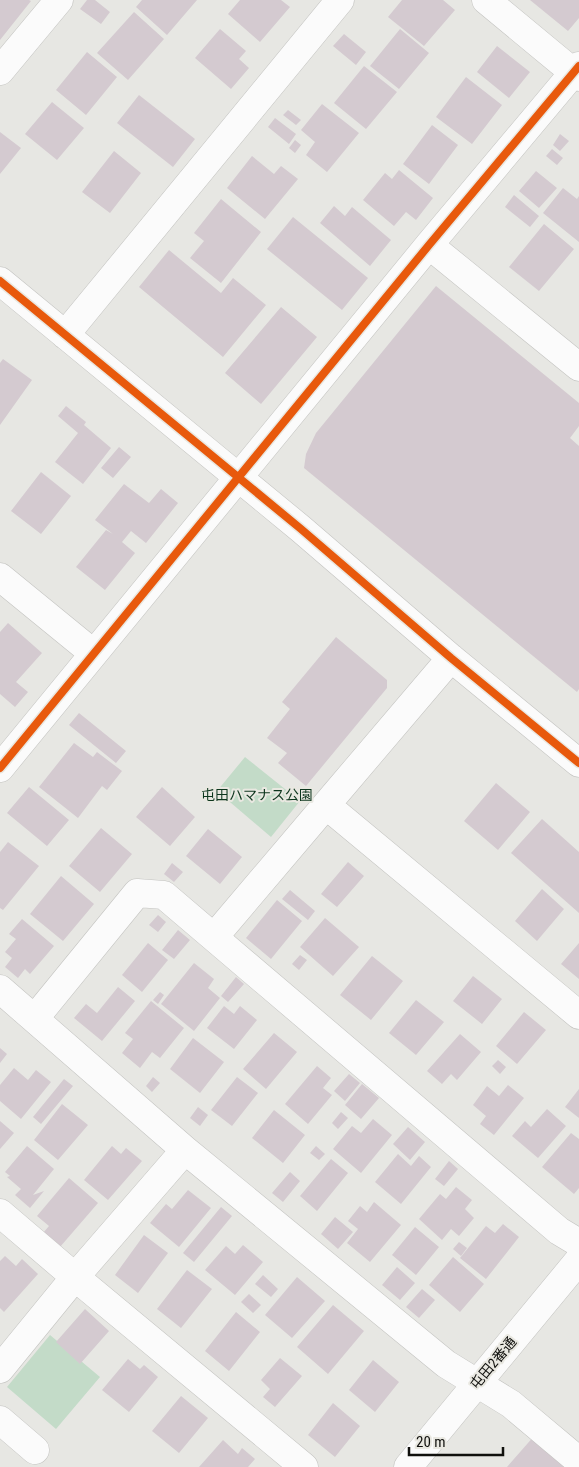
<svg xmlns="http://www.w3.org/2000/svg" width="579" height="1467" font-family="'Roboto Condensed','Noto Sans JP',sans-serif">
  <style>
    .green { fill: #c3dbc8 }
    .building { fill: #d4cad0 }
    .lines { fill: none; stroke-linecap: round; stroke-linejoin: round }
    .minor-casing { stroke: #c3c3c0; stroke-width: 29 }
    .minor { stroke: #fbfbfb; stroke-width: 28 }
    .cycleway-casing { stroke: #e9e8e1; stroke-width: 11 }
    .cycleway { stroke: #e8590c; stroke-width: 8 }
    .labels { text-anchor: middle; stroke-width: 4; stroke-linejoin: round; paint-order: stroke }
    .park-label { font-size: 14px; fill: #0d361d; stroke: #e9e8e1 }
    .street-label { font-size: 14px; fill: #10100d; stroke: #e9e8e1 }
  </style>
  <rect width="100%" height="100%" fill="#e7e7e3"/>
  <path class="green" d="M245 757 300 801 271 837 217 791Z
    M50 1335 100 1377 56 1429 7 1387Z"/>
  <path class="building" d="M0 0H29L31 1 0 40Z
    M87 0H95L110 12 101 24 80 9Z
    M142 0H197L167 35 136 7Z
    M240 0H281L290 7 260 42 228 14Z
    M402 0H443L455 10 424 46 388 17Z
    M530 0H579V18L568 31Z
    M134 12 164 39 128 80 97 53Z
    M220 29 246 51 239 59 249 68 231 89 195 58Z
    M400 29 429 53 399 89 370 66Z
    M344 34 366 52 356 65 333 46Z
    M497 46 530 72 509 98 477 72Z
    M87 52 117 77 86 115 56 90Z
    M364 66 397 92 366 129 334 103Z
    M466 77 502 105 472 144 436 117Z
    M139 95 195 139 173 167 117 123Z
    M52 102 84 128 57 160 25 134Z
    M322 104 359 133 327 172 306 155 315 142 301 130Z
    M288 110 301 120 296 125 283 115Z
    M275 118 296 134 289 144 268 127Z
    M432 125 458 145 429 184 403 164Z
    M0 132 21 148 0 174Z
    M560 134 569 141 560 151 553 145Z
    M295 140 301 145 295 153 289 148Z
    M552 149 563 158 557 165 546 156Z
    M114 151 141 173 110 213 82 192Z
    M252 156 274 174 281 166 298 179 265 219 227 188Z
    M399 170 433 198 416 220 406 212 394 226 363 200 385 173 392 179Z
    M536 171 557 188 539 208 519 191Z
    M563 188 577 199 579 196V242L543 213Z
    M514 195 539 216 530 227 505 207Z
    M221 199 261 232 221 283 190 258 204 241 194 233Z
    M334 206 345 216 352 207 391 240 370 266 320 223Z
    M293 217 368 278 342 310 267 249Z
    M544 224 574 249 539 291 509 267Z
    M169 250 221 293 233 278 266 305 223 357 139 287Z
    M436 286 579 403V426L570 438 579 446V689L577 692 304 468 306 454 316 433Z
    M281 307 317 337 261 404 225 373Z
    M3 359 32 380 0 425V363Z
    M66 406 86 422 84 425 111 448 83 484 55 462 78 433 58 416Z
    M119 447 131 457 113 478 101 468Z
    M41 472 71 496 41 534 11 511Z
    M124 484 149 503 161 489 178 503 146 543 131 531 122 542 135 553 105 590 76 567 106 530 113 534 95 520Z
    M8 623 42 653 16 682 28 692 15 707 0 694V632Z
    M336 637 387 680V688L306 786 278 763 287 753 267 738 290 709 282 702Z
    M79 713 126 751 116 763 69 725Z
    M74 743 93 757 97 752 122 771 107 790 102 786 78 818 39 787Z
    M496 783 530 812 498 850 464 821Z
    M29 787 69 820 47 846 7 813Z
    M162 787 195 817 170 846 136 817Z
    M542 819 579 852V913L511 853Z
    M101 828 132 854 100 892 69 866Z
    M208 829 242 857 220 884 186 856Z
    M8 842 39 866 3 910 0 908V852Z
    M348 862 364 876 337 907 321 894Z
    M172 863 183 872 174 882 164 874Z
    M61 876 94 904 63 941 30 914Z
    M542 889 564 909 537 941 515 921Z
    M290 890 315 911 308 920 282 899Z
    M277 900 302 921 271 959 246 938Z
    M158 915 166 922 158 932 149 925Z
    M325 918 359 947 333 976 300 947Z
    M22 919 54 946 30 974 25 969 18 978 5 967 12 958 5 952 16 939 9 934Z
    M178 930 190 940 174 959 162 950Z
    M148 943 168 960 142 992 122 975Z
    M579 943V979L561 964Z
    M300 955 307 960 299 970 292 964Z
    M372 956 403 981 371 1020 340 995Z
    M194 963 214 979 208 988 220 998 194 1031 161 1004Z
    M473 976 502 999 482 1024 453 1001Z
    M236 977 244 984 228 1002 221 996Z
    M118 987 135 1001 102 1041 74 1018 86 1004 97 1013Z
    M160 992 164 995 158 1004 153 1000Z
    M416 1000 444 1022 416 1055 389 1033Z
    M151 1001 184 1028 160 1058 152 1052 140 1068 122 1053 133 1039 125 1033Z
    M224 1006 234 1014 240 1006 257 1020 234 1049 207 1028Z
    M524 1012 546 1030 517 1064 496 1046Z
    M274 1033 297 1052 266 1089 243 1069Z
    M460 1034 481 1052 457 1080 451 1074 442 1084 427 1071Z
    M193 1038 224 1062 200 1093 170 1069Z
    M0 1048 7 1054 0 1063Z
    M498 1060 506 1067 500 1074 492 1066Z
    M317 1066 331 1078 323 1088 332 1095 308 1124 285 1104Z
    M14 1068 28 1080 36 1070 51 1082 21 1119 0 1101V1085Z
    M349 1074 360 1083 345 1101 334 1091Z
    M153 1077 160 1083 152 1092 146 1086Z
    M237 1077 258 1093 232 1126 211 1110Z
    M64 1079 73 1086 41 1124 33 1117Z
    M362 1084 379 1098 361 1119 345 1105Z
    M508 1085 524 1098 494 1135 480 1124 486 1116 473 1105 487 1086 499 1096Z
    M579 1089V1118L565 1107Z
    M62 1104 88 1125 58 1160 34 1140Z
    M198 1107 208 1115 200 1126 190 1118Z
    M547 1109 566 1126 538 1158 512 1136 525 1121 531 1127Z
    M274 1110 305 1135 283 1163 252 1138Z
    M341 1112 348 1118 338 1129 332 1123Z
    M373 1119 392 1135 361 1173 333 1149 352 1126 361 1133Z
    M0 1121 14 1133 0 1149Z
    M408 1127 425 1142 410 1160 393 1144Z
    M571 1133 579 1139V1188L574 1194 542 1167Z
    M27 1146 54 1169 33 1195 44 1191 30 1208 15 1195 21 1189 7 1177 10 1176 5 1172Z
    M112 1146 121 1154 126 1148 142 1161 108 1200 84 1180Z
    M316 1146 325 1154 319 1160 310 1153Z
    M398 1154 411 1166 419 1156 431 1167 401 1204 375 1182Z
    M331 1159 348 1173 317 1211 300 1196Z
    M449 1161 458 1169 444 1186 435 1179Z
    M290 1172 300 1181 283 1202 272 1193Z
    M69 1178 98 1203 60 1247 43 1233 49 1226 37 1216Z
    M456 1187 472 1200 465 1209 474 1218 459 1236 451 1229 442 1240 419 1219 440 1194 446 1199Z
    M188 1190 211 1208 179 1247 150 1223 166 1204 172 1209Z
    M374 1202 401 1225 370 1262 347 1243 358 1229 348 1221 360 1206 367 1212Z
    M221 1207 232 1216 194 1262 183 1253Z
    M335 1217 353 1232 338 1249 321 1234Z
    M503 1224 519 1237 486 1279 460 1258 486 1226 495 1233Z
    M415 1227 439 1247 416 1275 392 1255Z
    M144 1235 168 1253 138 1293 115 1275Z
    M459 1242 467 1248 461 1256 453 1249Z
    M243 1245 263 1262 235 1295 205 1270 226 1246 235 1254Z
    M5 1256 16 1266 22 1259 38 1274 4 1312 0 1308V1261Z
    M453 1257 484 1284 460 1312 429 1285Z
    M397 1267 415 1283 400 1300 382 1285Z
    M187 1270 212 1289 181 1328 157 1309Z
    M263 1275 278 1289 271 1297 255 1284Z
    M297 1277 325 1301 292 1338 265 1315Z
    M422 1289 435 1300 419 1318 406 1307Z
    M249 1294 261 1305 253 1313 241 1302Z
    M333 1305 364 1331 328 1374 297 1347Z
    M85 1309 109 1331 80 1364 56 1342Z
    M236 1312 260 1332 229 1371 205 1351Z
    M280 1358 302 1376 275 1407 263 1397 270 1389 261 1380Z
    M128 1359 140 1369 144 1365 158 1377 129 1412 102 1390Z
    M373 1360 399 1382 375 1412 349 1390Z
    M181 1396 208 1418 179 1453 152 1431Z
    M333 1403 360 1426 335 1457 308 1435Z
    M535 1435 573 1467H507Z
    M223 1440 238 1454 242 1448 255 1459 248 1467H199Z"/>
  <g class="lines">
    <g class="minor-casing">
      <path id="minor" d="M486 0 579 77
        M0 71 59 0
        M429 245 579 367
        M0 281 301 529 451 658 579 763
        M65 335 340 0
        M0 577 93 653
        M451 658 326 805 579 1015
        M0 768 429 245 579 66
        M214 937 326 805
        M0 989 185 1150 446 1364 511 1404 579 1461
        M35 1018 137 893 164 895 559 1231 579 1243
        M0 1213 75 1277 304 1467
        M0 1369 75 1277 185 1150
        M0 1420 35 1450
        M408 1467 579 1260"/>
    </g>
    <use href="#minor" class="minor"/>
    <g class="cycleway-casing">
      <path id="cycleway" d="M0 281 301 529 451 658 579 763
        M0 768 429 245 579 66"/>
    </g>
    <use href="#cycleway" class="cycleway"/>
  </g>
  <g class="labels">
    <g class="park-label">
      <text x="257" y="800">屯田ハマナス公園</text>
    </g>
    <g class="street-label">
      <text transform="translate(493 1363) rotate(-50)" y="5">屯田2番通</text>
    </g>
  </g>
  <path d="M409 1447v8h94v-8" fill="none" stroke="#10100d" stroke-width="2.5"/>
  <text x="416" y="1447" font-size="15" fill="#10100d" stroke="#e9e8e1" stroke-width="4" paint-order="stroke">20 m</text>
</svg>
